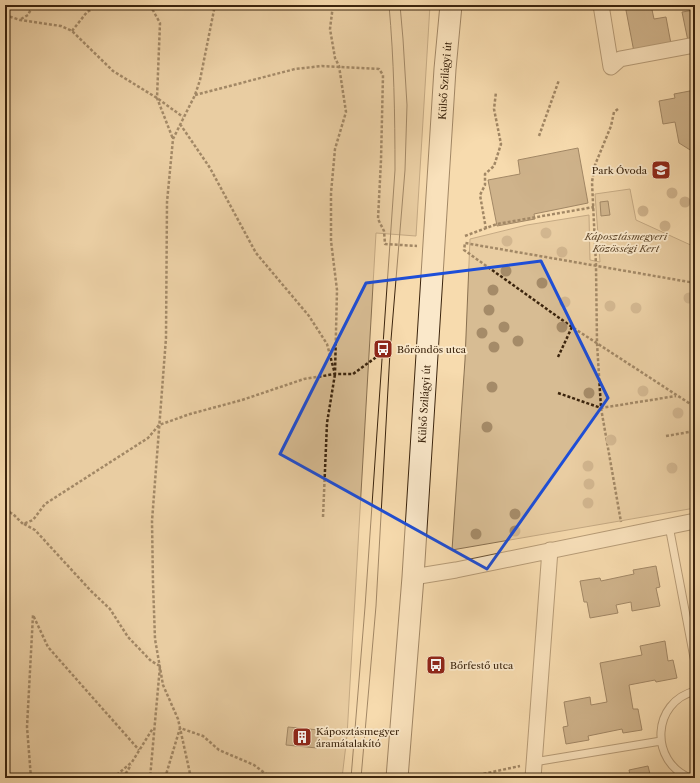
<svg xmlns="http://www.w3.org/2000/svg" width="700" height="783" font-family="'Libre Caslon Text',serif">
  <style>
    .green { fill: #d7bc93; stroke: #897050 }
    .building { fill: #9d8361; stroke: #3b240d }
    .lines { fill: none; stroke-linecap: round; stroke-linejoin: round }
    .lane-casing { stroke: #6a5235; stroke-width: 9 }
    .street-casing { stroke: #6a5235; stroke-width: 17 }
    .secondary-casing { stroke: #3b240d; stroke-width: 23 }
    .path { stroke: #3b240d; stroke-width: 2.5; stroke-dasharray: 3 2; stroke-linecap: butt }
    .lane { stroke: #fae8ca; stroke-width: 7 }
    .street { stroke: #fae8ca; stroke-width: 15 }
    .secondary { stroke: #fae8ca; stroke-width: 21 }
    .tram { stroke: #3b240d; stroke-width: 1 }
    .tree { fill: #a58b68 }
    .marked { fill: none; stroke: #1d4ed8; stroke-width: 3; stroke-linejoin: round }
    .labels { text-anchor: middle; stroke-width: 3.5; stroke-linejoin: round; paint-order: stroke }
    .street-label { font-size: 10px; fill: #3b240d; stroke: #fae8ca }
    .poi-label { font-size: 10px; fill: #3b240d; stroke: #fae8ca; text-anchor: start }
    .park-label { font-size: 10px; font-style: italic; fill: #624a2e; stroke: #fae8ca }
  </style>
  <rect width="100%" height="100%" fill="#f7dbae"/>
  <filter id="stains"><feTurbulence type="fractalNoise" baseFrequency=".005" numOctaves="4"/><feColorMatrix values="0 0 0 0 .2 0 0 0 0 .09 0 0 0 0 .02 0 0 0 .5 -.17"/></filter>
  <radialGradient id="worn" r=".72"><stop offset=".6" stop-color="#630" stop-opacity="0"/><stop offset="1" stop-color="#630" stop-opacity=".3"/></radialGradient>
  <path class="green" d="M5 5H430L416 236 376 233 347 736 342 778H5Z
    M630 189 636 220 695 247V508L452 550 465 360 470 239 527 225 589 215 590 260 600 262 595 194Z"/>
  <path class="building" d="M625 5H651L654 19 666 17 671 44 634 52Z
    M695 10V39L688 41 682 12Z
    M695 90V153L679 143 675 122 663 124 659 101 675 98 674 94Z
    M578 148 588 203 534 214 535 219 497 226 488 180 520 174 518 160Z
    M608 201 610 215 601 216 600 202Z
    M695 558V577L691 559Z
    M656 566 660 587 656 588 660 606 632 611 631 602 616 605 618 613 590 618 587 602H584L580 581 600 578 601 581 634 574 633 570Z
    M665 641 668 661 673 660 677 678 656 682 655 680 629 685 633 709H638L642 730 623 733 622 729 588 736 589 740 566 744 563 727 568 726 564 702 590 697 591 705 607 702 600 663 642 655 640 646Z
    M288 727 319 730 317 748 286 745Z
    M648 766 651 778H615L630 775 629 770Z"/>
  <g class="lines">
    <g class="lane-casing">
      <path id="lane" d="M669 526 695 663
        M534 762 661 741
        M690 778C649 761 652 702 695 691"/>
    </g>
    <g class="street-casing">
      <path id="street" d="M601 5 611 67 620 59 695 45
        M413 577 456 570 695 521
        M533 778 550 550"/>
    </g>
    <g class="secondary-casing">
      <g id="secondary">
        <path id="s1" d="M397 778 413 577 445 69 451 5"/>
      </g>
    </g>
    <path class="path" d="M150 5 160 23 157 98 173 139
      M5 15 20 20 61 26 72 31 113 71 157 98 183 117
      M21 19 28 15 33 5
      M72 31 87 12 99 5
      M195 95 295 69 322 66 379 69 383 75 381 160 378 219 384 231 385 244 417 246
      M618 109 614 112 611 126 595 165 592 182 596 265 597 343 601 408 621 522
      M180 124 210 168 256 253 309 316 327 344 335 374 337 290 331 241V193L335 149 346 112 339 66 335 58 330 29 333 5
      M539 136 559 80
      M486 229 480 195 485 185V174L494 166 501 144 494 109 496 92
      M465 236 497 224 594 207
      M695 283 465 243 464 250 572 327 695 407
      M558 357 572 327
      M558 393 601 408 676 396
      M666 436 695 431
      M5 510 13 514 23 524 33 520 45 504 148 438 159 425 190 414 242 400 304 379 335 374H353L375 358 378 349
      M323 517 327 423 335 374
      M24 524 35 530 91 591 110 609 128 637 151 661 160 666 150 778
      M31 778 27 727 33 615 48 647 139 750
      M113 778 132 762 153 728
      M123 778 131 765
      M165 778 180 728 203 736 219 750 254 765 270 777 275 778
      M191 778 178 719 163 685 155 639 153 583 152 521 166 338 167 202 173 139 195 95 200 80 215 5
      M464 778 520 766"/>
    <use href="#lane" class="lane"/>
    <use href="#street" class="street"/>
    <use href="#secondary" class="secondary"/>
    <path class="tram" d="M351 778 365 607 395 170C395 115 394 60 389 5
      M361 778 376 606 390 352 405 170 407 105 403 39 400 5"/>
  </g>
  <g class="tree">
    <circle cx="672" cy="193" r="5.5"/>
    <circle cx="685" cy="202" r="5.5"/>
    <circle cx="643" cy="211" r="5.5"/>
    <circle cx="665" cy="226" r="5.5"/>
    <circle cx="546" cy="233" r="5.5"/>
    <circle cx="507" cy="241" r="5.5"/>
    <circle cx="562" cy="252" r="5.5"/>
    <circle cx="506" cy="271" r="5.5"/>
    <circle cx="542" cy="283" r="5.5"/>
    <circle cx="493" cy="290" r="5.5"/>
    <circle cx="689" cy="298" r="5.5"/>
    <circle cx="565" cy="302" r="5.5"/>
    <circle cx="610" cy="306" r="5.5"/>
    <circle cx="636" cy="308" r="5.5"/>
    <circle cx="489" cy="310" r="5.5"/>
    <circle cx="504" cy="327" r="5.5"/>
    <circle cx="562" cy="327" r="5.5"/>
    <circle cx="482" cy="333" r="5.5"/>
    <circle cx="518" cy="341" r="5.5"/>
    <circle cx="494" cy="347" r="5.5"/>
    <circle cx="492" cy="387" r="5.5"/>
    <circle cx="643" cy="391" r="5.5"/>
    <circle cx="589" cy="393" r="5.5"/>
    <circle cx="678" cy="413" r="5.5"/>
    <circle cx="487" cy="427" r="5.5"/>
    <circle cx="611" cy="440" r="5.5"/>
    <circle cx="588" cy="466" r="5.5"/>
    <circle cx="672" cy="468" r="5.5"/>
    <circle cx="589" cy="484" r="5.5"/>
    <circle cx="588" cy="503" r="5.5"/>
    <circle cx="515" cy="514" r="5.5"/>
    <circle cx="515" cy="531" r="5.5"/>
    <circle cx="476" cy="534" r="5.5"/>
  </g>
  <path d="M0 0H700V783H0ZM541 261 608 398 487 569 280 454 366 283Z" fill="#f7dbae" fill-opacity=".55" fill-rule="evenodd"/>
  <path class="marked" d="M541 261 608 398 487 569 280 454 366 283Z"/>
  <defs>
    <g id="school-square" transform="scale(1)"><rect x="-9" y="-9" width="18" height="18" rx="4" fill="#8f2418" stroke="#fae8ca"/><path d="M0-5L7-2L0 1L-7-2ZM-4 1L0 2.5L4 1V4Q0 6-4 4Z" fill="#fff"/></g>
    <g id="bus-square" transform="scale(1)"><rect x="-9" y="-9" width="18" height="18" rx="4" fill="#8f2418" stroke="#fae8ca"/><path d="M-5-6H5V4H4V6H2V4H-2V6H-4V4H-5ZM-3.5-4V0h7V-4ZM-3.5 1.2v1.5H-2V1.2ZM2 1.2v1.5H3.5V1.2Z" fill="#fff"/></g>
    <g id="building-square" transform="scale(1)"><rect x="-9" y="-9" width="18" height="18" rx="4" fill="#8f2418" stroke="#fae8ca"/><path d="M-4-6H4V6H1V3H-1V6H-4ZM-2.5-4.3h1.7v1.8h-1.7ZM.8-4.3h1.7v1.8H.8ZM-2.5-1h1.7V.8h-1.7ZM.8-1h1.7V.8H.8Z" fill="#fff"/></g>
  </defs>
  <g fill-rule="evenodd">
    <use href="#school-square" x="661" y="170"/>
    <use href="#bus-square" x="383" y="349"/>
    <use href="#bus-square" x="436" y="665"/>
    <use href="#building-square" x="302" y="737"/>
  </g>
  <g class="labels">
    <g class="street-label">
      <text dy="4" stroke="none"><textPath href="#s1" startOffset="699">Külső Szilágyi út</textPath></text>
      <text dy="4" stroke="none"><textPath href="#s1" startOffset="375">Külső Szilágyi út</textPath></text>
    </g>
    <g class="poi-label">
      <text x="647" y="174" text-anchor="end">Park Óvoda</text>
      <text x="397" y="353">Bőröndös utca</text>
      <text x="450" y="669">Bőrfestő utca</text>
      <text x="316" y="735">Káposztásmegyer<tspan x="316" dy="12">áramátalakító</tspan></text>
    </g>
    <g class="park-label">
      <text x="626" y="240">Káposztásmegyeri<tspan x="626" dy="12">Közösségi Kert</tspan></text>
    </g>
  </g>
  <rect width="700" height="783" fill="none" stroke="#f7dbae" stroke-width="20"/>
  <rect x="6" y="6" width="688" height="771" fill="none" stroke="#3b240d" stroke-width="2"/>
  <rect x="10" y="10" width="680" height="763" fill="none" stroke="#3b240d"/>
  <rect width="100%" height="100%" filter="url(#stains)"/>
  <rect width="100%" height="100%" fill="url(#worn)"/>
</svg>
